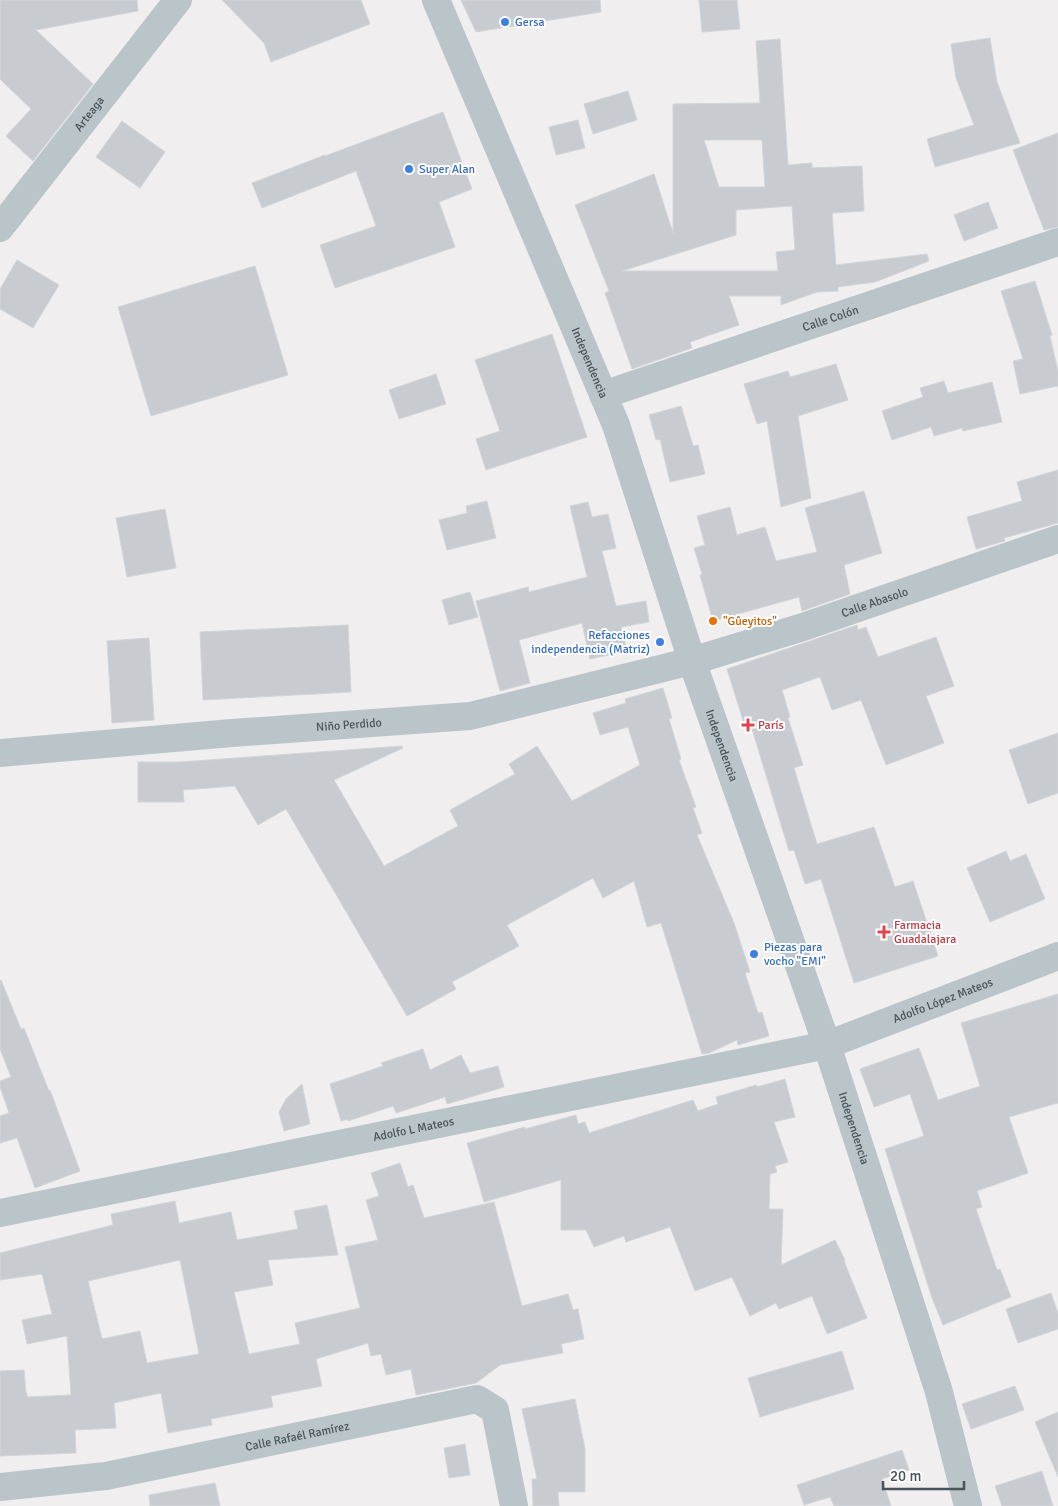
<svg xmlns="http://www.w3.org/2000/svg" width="1058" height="1506" font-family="Signika,sans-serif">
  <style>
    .building { fill: #c8ccd0; stroke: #d2d5d9; fill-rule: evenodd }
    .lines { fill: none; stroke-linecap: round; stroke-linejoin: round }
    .street { stroke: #bac5ca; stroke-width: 28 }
    .shop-dot { fill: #3f7fe0; stroke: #fff; stroke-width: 2 }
    .food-dot { fill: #e8710a; stroke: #fff; stroke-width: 2 }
    .health-dot { fill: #e0444e; stroke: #fff; stroke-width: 2 }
    .labels { text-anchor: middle; stroke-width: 4; stroke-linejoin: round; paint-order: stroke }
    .shop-label { font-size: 12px; fill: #366cbe; stroke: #fff; text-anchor: start }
    .street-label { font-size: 12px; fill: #47545a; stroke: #fff }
    .food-label { font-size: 12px; fill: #c56008; stroke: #fff; text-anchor: start }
    .health-label { font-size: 12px; fill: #be3a42; stroke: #fff; text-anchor: start }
  </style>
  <rect width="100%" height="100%" fill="#f0eeee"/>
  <path class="building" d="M0 0H137L138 11 36 30 93 84 33 161 6 136 31 109 0 79Z
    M222 0H361L370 24 271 62 264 43Z
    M461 0H600L601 12 476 32Z
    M699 0H737L740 29 702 32Z
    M990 38 997 82 1020 143 935 167 927 139 974 125 956 78 951 44Z
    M780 39 788 165 812 163V168L862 166 864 211 832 213 836 265 927 254 929 261 875 282 838 287V291L817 292 781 305V296H729L739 325 690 342 692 348 632 369 605 293 609 291 575 205 654 174 673 233V104L760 103 756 41ZM704 140H762L765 187H719ZM792 206 795 250 776 252 778 271H622L736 235V210Z
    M628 91 637 120 593 134 584 104Z
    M443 112 472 189 439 202 455 247 335 288 320 245 376 226 356 171 262 208 252 183 325 155V156Z
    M578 120 585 148 556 155 549 127Z
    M122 121 165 152 140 188 96 157Z
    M1058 133V227L1044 230 1013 150Z
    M988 202 998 228 964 241 954 215Z
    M17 260 59 285 33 328 0 309V289Z
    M255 266 288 375 151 416 118 307Z
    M1035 281 1052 335 1050 336 1058 371V386L1020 394 1013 361 1023 359 1001 291Z
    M552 334 587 437 486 470 476 439 500 431 475 360Z
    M836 364 848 400 798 416 811 498 781 507 767 421 757 424 744 384 788 371 790 377Z
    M436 374 446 404 399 419 389 390Z
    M944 381 948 393 992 382 1002 422 963 431 962 428 934 436 931 427 892 440 882 411 923 397 920 388Z
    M681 406 693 446 698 445 705 474 670 482 660 439 656 440 649 415Z
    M1058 470V523L1004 538 1005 541 976 549 967 517 1022 501 1017 482Z
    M864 491 882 553 844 565 850 594 802 611 799 597 713 621 700 575 702 574 694 548 705 545 697 516 730 507 737 535 765 527 776 561 817 552 805 508Z
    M487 501 496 538 447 550 439 520 467 513 466 506Z
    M588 502 592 517 608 514 616 548 602 551 616 606 646 601 649 622 621 627 627 651 590 659 582 623 519 640 530 683 500 691 476 601 528 587 529 592 587 577 570 506Z
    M165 509 176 568 127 577 116 518Z
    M470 592 478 617 449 625 442 600Z
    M348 625 351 692 203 700 200 632Z
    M857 625 858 630 866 627 878 657 936 637 954 686 926 696 944 743 886 765 861 700 832 710 820 677 782 690 790 717 788 718 803 765 794 768 817 844 874 827 895 887 913 881 938 956 854 983 821 879 805 884 794 850 789 851 752 729 746 730 727 669Z
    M149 638 154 720 112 723 107 641Z
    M663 688 672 718 669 719 681 759 679 760 696 807 693 808 702 833 697 835 734 923 750 972 745 973 758 1013 762 1012 769 1036 738 1045 737 1040 709 1053 702 1054 661 923 647 927 634 881 603 898 593 878 507 925 519 946 452 982 456 989 407 1016 286 809 258 825 235 786 183 790 184 802H138V762H180L402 746 403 748 334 780 384 866 458 826 450 810 515 774 509 764 537 746 572 801 640 765 628 727 600 735 593 713 626 703 625 699Z
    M1058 733V793L1028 804 1009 750Z
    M1006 851 1010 861 1026 854 1045 899 990 922 967 868Z
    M1 980 21 1029 24 1028 49 1091 50 1090 80 1171 35 1188 17 1138 0 1143V1116L9 1113 0 1087V1081L11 1077 0 1049V981Z
    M1058 994V1103L1009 1117 1028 1173 977 1191 982 1207 976 1209 997 1270 1000 1269 1011 1297 943 1325 932 1298 885 1149 924 1136 910 1094 874 1107 860 1069 919 1048 938 1100 980 1086 961 1023Z
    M423 1049 430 1070 461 1055 470 1073 498 1066 504 1087 447 1104 445 1097 396 1113 393 1106 348 1121V1119L341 1121 330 1084 383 1066 381 1063Z
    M785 1079 795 1117 774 1122 788 1162 775 1166 777 1172 770 1174 769 1209H783L781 1265 835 1240 845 1260 844 1261 867 1318 827 1334 812 1296 779 1309 776 1303 750 1316 732 1277 695 1291 670 1227 626 1242 624 1236 594 1247 586 1230H561V1180L484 1202 467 1143 525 1127V1129L576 1115 578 1124 585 1122 589 1133 693 1100 698 1111 718 1104 716 1097 756 1085 757 1087Z
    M302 1084 310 1124 284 1131 279 1112 286 1099Z
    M400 1163 408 1187 413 1185 424 1218 494 1202 522 1306 568 1294 573 1310 578 1309 584 1339 561 1344 563 1353 500 1365 476 1383 416 1395 411 1369 386 1375 381 1354 371 1356 368 1343 316 1359 322 1386 271 1396 273 1407 211 1419 212 1425 168 1433 161 1393 114 1403 116 1428 75 1430 76 1453 0 1456V1371L24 1370 26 1393H27V1397L71 1395 67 1336 27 1344 22 1320 52 1314 42 1274 0 1280V1253L113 1225 111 1214 175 1201 179 1223 231 1212 237 1240 298 1229 294 1211 327 1205 338 1255 268 1260 273 1285 234 1292 249 1354 300 1344 295 1323 360 1308 345 1247 378 1240 366 1200 379 1196 371 1173ZM180 1260 199 1354 147 1363 140 1331 102 1339 88 1281Z
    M1051 1293 1058 1313V1329L1018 1343 1006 1309Z
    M842 1351 854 1389 760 1417 748 1378Z
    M1015 1386 1024 1410 971 1429 962 1404Z
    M575 1399 585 1449V1492H558L559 1506H533L532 1479H537L522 1409Z
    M1058 1412V1477L1035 1422Z
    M465 1444 470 1475 449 1478 444 1448Z
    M902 1450 909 1470 882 1479 891 1506H834L830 1497 804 1505 797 1485Z
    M1042 1471 1053 1506H1002L995 1486Z
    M215 1483 220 1506H150L149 1495Z"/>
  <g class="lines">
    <g class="street">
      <path id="s1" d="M436 0 616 425 692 661 827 1045 939 1392 968 1506"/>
      <path id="s2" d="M0 228 178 0"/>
      <path id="s3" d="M603 395 1058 242"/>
      <path id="s4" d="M0 753 232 733 470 716 692 661 803 627 1058 539"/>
      <path id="s5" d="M0 1213 827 1045 1058 956"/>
      <path id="s6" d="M0 1487 106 1476 477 1399 495 1410 514 1506"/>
    </g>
  </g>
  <g class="shop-dot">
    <circle cx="505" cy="22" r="5"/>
    <circle cx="409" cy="169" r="5"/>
    <circle cx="660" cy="642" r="5"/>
    <circle cx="754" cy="954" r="5"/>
  </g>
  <circle class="food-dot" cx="713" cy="621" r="5"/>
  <g class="health-dot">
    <path d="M745.5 717.5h5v5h5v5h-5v5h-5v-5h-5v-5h5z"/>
    <path d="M881.5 924.5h5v5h5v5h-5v5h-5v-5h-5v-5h5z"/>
  </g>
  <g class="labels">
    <g class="shop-label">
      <text x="515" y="26">Gersa</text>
      <text x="419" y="173">Super Alan</text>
      <text x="650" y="639" text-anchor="end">Refacciones<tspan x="650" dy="14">independencia (Matriz)</tspan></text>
      <text x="764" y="951">Piezas para<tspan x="764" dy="14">vocho "EMI"</tspan></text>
    </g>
    <g class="street-label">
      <text dy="4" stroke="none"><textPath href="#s2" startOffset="145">Arteaga</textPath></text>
      <text dy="4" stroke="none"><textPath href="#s3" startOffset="240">Calle Colón</textPath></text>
      <text dy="4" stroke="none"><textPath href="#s1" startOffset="394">Independencia</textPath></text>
      <text dy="4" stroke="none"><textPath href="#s4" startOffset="892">Calle Abasolo</textPath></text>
      <text dy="4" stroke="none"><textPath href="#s4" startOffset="350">Niño Perdido</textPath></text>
      <text dy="4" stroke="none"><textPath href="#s1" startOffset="799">Independencia</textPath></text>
      <text dy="4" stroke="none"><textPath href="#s5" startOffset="968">Adolfo López Mateos</textPath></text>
      <text dy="4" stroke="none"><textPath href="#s1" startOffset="1204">Independencia</textPath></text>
      <text dy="4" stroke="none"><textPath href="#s5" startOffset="422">Adolfo L Mateos</textPath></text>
      <text dy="4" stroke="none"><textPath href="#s6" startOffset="302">Calle Rafaél Ramírez</textPath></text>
    </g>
    <g class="food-label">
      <text x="723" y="625">"Gûeyitos"</text>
    </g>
    <g class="health-label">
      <text x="758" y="729">París</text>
      <text x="894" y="929">Farmacia<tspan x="894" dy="14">Guadalajara</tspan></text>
    </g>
  </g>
  <path d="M883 1481v8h81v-8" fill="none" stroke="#47545a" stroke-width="2.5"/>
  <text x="890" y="1481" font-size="15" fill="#47545a" stroke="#ffffff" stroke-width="4" paint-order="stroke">20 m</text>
</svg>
